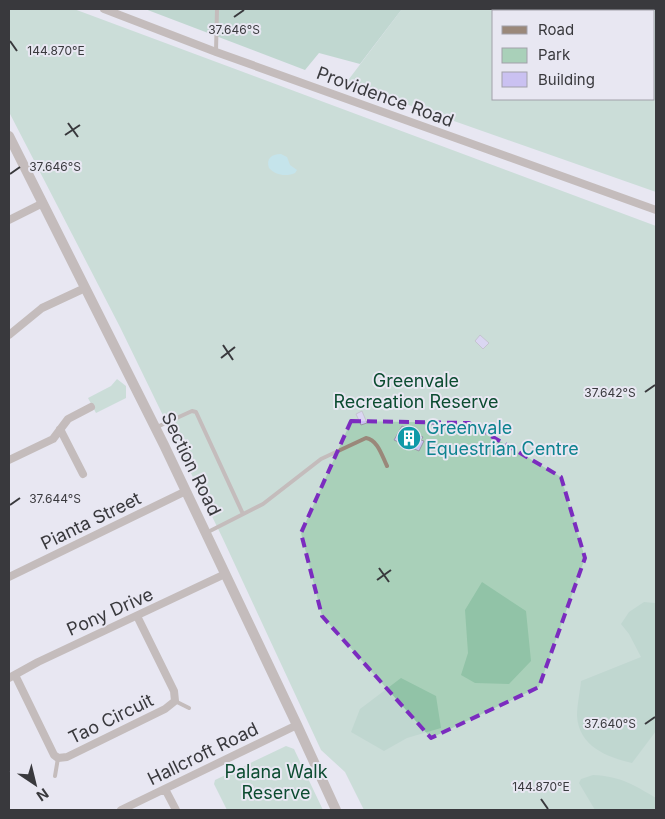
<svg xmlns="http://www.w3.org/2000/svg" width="665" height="819" font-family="Inter,sans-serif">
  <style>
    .green { fill: #a9d0b9; fill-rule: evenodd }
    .forest { fill: #91c3a7 }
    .water { fill: #9cdfe3 }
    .building { fill: #cac1f1; stroke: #9b99a5 }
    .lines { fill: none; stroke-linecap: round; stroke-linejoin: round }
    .service { stroke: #9a887a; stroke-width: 4 }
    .minor { stroke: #9a887a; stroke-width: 8 }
    .tertiary { stroke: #9a887a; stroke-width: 10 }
    .marked { fill: none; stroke: #7b2cbf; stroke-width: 4; stroke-dasharray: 10 6; stroke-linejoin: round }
    .ticks { fill: none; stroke: #39393d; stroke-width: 2 }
    .labels { text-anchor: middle; stroke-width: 4; stroke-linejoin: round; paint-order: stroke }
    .street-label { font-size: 18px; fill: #39393d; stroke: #e8e7f2 }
    .park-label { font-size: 18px; fill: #0c4c31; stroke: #e8e7f2 }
    .culture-label { font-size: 18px; fill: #0d838f; stroke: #e8e7f2; text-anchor: start }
    .ticks-label { font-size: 12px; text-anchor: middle; fill: #39393d; stroke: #e8e7f2; stroke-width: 4; stroke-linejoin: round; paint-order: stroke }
  </style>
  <rect width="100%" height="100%" fill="#e8e7f2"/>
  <path class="green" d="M9 9H74L656 226V810H364L345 772 321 750 223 539 120 327 9 112Z
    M402 9H656V192L346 83ZM494 11H654V99H494Z
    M117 379 126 386V398L96 413 88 398 111 386Z
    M286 746 294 749 323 810H227L214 784 215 780Z"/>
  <path class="forest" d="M145 9H402L360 64 319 53 305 70Z
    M482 582 526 611 531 661 509 684 475 683 461 675 468 653 465 610Z
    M656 601V731L632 763C606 757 579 746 577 716 577 705 580 692 581 681L641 657 629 634 621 624 629 612 644 602 655 603Z
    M401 678 436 696 441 728 407 738 384 751 351 732 360 709Z
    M593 775C620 776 634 785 656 798V810H595L579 783 581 779Z"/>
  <path class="water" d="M281 154 287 157 290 165 297 170 295 173C286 177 275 175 269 168 266 159 271 154 281 154Z"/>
  <path class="building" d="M480 335 489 343 483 349 475 341Z
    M362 411 367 423 361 425 356 414Z
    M402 426 423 437 421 440 424 441 419 451 394 440Z"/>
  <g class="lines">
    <path class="service" d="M216 51 217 9
      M157 427 192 411 196 412 243 514
      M206 533 263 504 321 459 366 438C378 440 382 456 387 466
      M175 701 189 708
      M55 776 58 758"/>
    <path class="minor" d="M104 9 216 52 656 210
      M9 220 43 203
      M9 335 42 308 85 288
      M60 429 83 474
      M9 460 53 439 68 419 91 407
      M9 577 186 491
      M15 675 54 755 58 758 67 757 165 709 175 701 174 691 137 616
      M9 678 38 662 225 574
      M165 789 176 810
      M121 810 297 725"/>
    <path class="tertiary" d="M9 136 164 445 297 725 336 810"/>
  </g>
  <path d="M0 0H665V819H0ZM351 421 469 423 561 477 585 558 539 687 431 738 322 616 301 533Z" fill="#e8e7f2" fill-opacity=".55" fill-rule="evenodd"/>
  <path class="marked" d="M351 421 469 423 561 477 585 558 539 687 431 738 322 616 301 533Z"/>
  <path class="ticks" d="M234 17 244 10M10 41 17 51M68 123 78 137M65 135 80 125M10 174 20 167M223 345 233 360M221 358 235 347M645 392 655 385M10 505 20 498M379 568 389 582M377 580 391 570M645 724 655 717M541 799 548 809"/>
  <defs>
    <g id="building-disc" transform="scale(1.25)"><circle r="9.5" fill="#0f9aa8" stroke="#e8e7f2"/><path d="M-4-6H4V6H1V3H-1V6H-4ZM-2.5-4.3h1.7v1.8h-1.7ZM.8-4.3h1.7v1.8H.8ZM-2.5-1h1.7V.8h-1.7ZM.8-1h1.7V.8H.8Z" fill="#fff"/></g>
  </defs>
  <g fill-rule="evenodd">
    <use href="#building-disc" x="409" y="438"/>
  </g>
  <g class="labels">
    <g class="street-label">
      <text transform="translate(385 97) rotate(20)" y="6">Providence Road</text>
      <text transform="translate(191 464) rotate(64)" y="6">Section Road</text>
      <text transform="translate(91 521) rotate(-26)" y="6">Pianta Street</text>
      <text transform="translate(110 612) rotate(-24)" y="6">Pony Drive</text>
      <text transform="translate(111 719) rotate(-26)" y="6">Tao Circuit</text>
      <text transform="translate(203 754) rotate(-26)" y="6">Hallcroft Road</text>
    </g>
    <g class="park-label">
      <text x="416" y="387">Greenvale<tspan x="416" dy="21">Recreation Reserve</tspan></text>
      <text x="276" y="778">Palana Walk<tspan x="276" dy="21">Reserve</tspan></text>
    </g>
    <g class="culture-label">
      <text x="426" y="434">Greenvale<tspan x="426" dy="21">Equestrian Centre</tspan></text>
    </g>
  </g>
  <g class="ticks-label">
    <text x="234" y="34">37.646°S</text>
    <text x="56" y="55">144.870°E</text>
    <text x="55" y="171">37.646°S</text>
    <text x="610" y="397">37.642°S</text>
    <text x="55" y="503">37.644°S</text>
    <text x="610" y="728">37.640°S</text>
    <text x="541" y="791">144.870°E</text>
  </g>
  <rect width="665" height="819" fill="none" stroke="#39393d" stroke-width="20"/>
  <rect x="492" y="10" width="162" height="90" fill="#e8e7f2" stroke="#a2a1aa"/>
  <rect x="502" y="26" width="25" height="8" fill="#9a887a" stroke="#a2a1aa"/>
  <text x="538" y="35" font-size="15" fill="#39393d">Road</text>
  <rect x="502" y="48" width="25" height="15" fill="#a9d0b9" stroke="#a2a1aa"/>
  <text x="538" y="60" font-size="15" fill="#39393d">Park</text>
  <rect x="502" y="72" width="25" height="15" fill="#cac1f1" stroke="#a2a1aa"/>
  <text x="538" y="85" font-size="15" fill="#39393d">Building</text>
  <g transform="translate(35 784) rotate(145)" stroke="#e8e7f2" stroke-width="4" paint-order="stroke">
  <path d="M0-4L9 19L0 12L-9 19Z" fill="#39393d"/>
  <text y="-8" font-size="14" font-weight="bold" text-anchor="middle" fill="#39393d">N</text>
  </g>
</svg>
